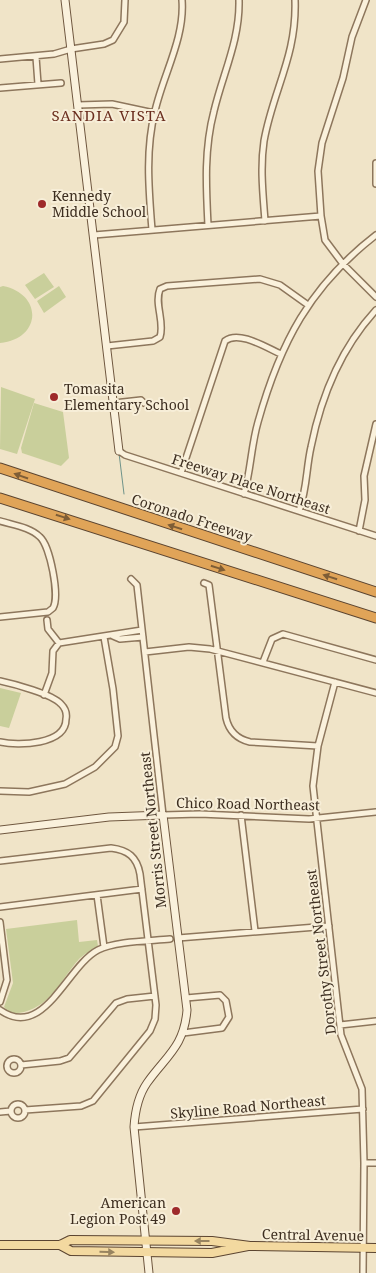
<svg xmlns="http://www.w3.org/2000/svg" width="376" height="1273" font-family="'Noto Serif',serif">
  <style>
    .green { fill: #c9cf9b }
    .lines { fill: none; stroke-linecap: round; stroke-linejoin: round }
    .stream { stroke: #6f938a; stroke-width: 1 }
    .street-casing { stroke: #8d765c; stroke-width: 8 }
    .secondary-casing { stroke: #6f573f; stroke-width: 9 }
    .primary-casing { stroke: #5b4430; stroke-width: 10 }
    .highway-casing { stroke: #5b4430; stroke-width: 11 }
    .street { stroke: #faf1dc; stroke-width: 5 }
    .secondary { stroke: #faf1dc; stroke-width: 7 }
    .primary { stroke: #f3d9a0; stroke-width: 8 }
    .highway { stroke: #e0a458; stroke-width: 9 }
    .oneway { fill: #7e5d36 }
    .oneway2 { fill: #988460 }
    .poi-dot { fill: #9e2a2b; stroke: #f7eed8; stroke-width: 2 }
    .labels { text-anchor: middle; stroke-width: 4; stroke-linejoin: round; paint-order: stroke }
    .poi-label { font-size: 14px; fill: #3d2e20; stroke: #f7eed8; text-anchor: start }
    .street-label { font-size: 14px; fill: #3d2e20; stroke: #f7eed8 }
    .neighbourhood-label { font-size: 15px; letter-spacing: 1px; fill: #6b2e1e; stroke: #f7eed8 }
  </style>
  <rect width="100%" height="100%" fill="#f0e4c8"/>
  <path class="green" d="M44 273 54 287 35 299 25 285Z
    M3 286C43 294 42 339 0 343V287Z
    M59 286 66 297 44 313 37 301Z
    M1 387 35 399 17 454 0 449Z
    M34 403 63 412 69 458 61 466 22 453 21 448Z
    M0 688 21 693 9 728 0 726Z
    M77 920 79 942 97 940 98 946C92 950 84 954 79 959 61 979 53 1004 24 1012 16 1014 9 1014 4 1007L13 983 6 929Z"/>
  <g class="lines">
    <path class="stream" d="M119 453 124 494"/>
    <g class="street-casing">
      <path id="street" d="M366 0 352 37 343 78 322 143 318 171 321 216 325 240 343 264 376 297
        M36 57 38 84
        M0 59 54 54 71 49 104 44 113 40 124 22 125 0
        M0 88 61 83
        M78 105 112 104 154 113
        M376 163V184
        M265 221C263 194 260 168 264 141 273 90 297 56 295 0
        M208 225C206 186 204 149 214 111 223 73 240 40 239 0
        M152 230C149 191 145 151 155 111 163 75 185 38 182 0
        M94 235 321 216
        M107 346 153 341 160 337C165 322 154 304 160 289L167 286 260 279 280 285 308 305
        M114 403 141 400 144 403
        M119 451 125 455 376 536
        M181 473 225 341C239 330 267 348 281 354
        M244 494C251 470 251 446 258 422 280 343 310 286 376 235
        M299 511C307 490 306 469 311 447 321 397 341 348 376 310
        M0 521C13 525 30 527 40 537 50 546 60 596 53 608L48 612 0 617
        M359 531 365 500 364 476 376 424
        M131 579 137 585 163 815 200 814 309 819 376 812
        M204 583 209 585 226 718C229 731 237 739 250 742L318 746
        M47 620 48 629 59 643
        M113 636 120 639 143 637
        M145 652 189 647 210 649 376 693
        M263 662 272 639 283 634 376 660
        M0 681C14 684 52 694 61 704 65 708 67 714 66 719 66 745 18 746 0 742
        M335 682 318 746 313 786 341 1035 362 1089 364 1163 363 1273
        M44 695 52 673 53 651 59 643 142 630
        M0 791 29 792 65 784 95 767 115 747 118 736 113 689 104 637
        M241 815 255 931
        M0 861 111 848C128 850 137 857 140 874L156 1005 155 1019 150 1031 93 1101 81 1106 25 1110
        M97 895 104 947
        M0 907 142 889
        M0 922 7 980 0 1002
        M178 938 329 926
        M0 1010C44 1041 67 966 98 950 115 941 150 941 170 939
        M340 1025 376 1021
        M183 1033 222 1028 229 1017 226 1001 220 995 186 998
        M7 1066a7 7 0 1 1 14 0a7 7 0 1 1-14 0Z
        M21 1065 60 1061 69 1058 116 1003 127 999 155 996
        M11 1111a7 7 0 1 1 14 0a7 7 0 1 1-14 0Z
        M0 1112 11 1111
        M134 1127 363 1109
        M364 1163H376"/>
    </g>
    <g class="secondary-casing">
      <path id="secondary" d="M65 0 119 451
        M0 830 109 817 163 815 187 1010C184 1047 166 1056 147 1083 138 1096 135 1112 134 1127L149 1273"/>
    </g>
    <g class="primary-casing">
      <path id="primary" d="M0 1245H60L70 1240 212 1241 250 1246 376 1248
        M60 1245 71 1251 212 1253 248 1246"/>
    </g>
    <g class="highway-casing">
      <path id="highway" d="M0 468 376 592
        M0 498 376 618"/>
    </g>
    <use href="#street" class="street"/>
    <use href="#secondary" class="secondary"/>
    <use href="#primary" class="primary"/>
    <use href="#highway" class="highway"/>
  </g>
  <defs><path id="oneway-solid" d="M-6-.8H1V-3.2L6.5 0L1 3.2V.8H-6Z" transform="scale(1.25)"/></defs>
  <g class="oneway">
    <use href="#oneway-solid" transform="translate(21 476) rotate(-161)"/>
    <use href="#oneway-solid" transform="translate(63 517) rotate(17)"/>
    <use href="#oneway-solid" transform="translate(175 527) rotate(-162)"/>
    <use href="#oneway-solid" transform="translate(218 568) rotate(18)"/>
    <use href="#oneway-solid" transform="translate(330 577) rotate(-162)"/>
  </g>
  <g class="oneway2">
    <use href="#oneway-solid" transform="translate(202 1241) rotate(-180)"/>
    <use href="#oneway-solid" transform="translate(107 1252) rotate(1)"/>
  </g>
  <g class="poi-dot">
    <circle cx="42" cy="204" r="5"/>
    <circle cx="54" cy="397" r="5"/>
    <circle cx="176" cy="1211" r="5"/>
  </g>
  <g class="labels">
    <g class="poi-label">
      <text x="52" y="201">Kennedy<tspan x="52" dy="16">Middle School</tspan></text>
      <text x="64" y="394">Tomasita<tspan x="64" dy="16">Elementary School</tspan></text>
      <text x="166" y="1208" text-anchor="end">American<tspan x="166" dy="16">Legion Post 49</tspan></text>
    </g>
    <g class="street-label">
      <text transform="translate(251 484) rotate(18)" y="5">Freeway Place Northeast</text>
      <text transform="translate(192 518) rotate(18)" y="5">Coronado Freeway</text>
      <text transform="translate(248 804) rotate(1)" y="5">Chico Road Northeast</text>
      <text transform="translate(153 830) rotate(-96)" y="5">Morris Street Northeast</text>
      <text transform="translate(321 952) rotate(-97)" y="5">Dorothy Street Northeast</text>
      <text transform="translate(248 1107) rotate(-5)" y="5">Skyline Road Northeast</text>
      <text transform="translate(313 1235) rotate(1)" y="5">Central Avenue</text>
    </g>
    <g class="neighbourhood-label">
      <text x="109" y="121">SANDIA VISTA</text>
    </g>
  </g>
</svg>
